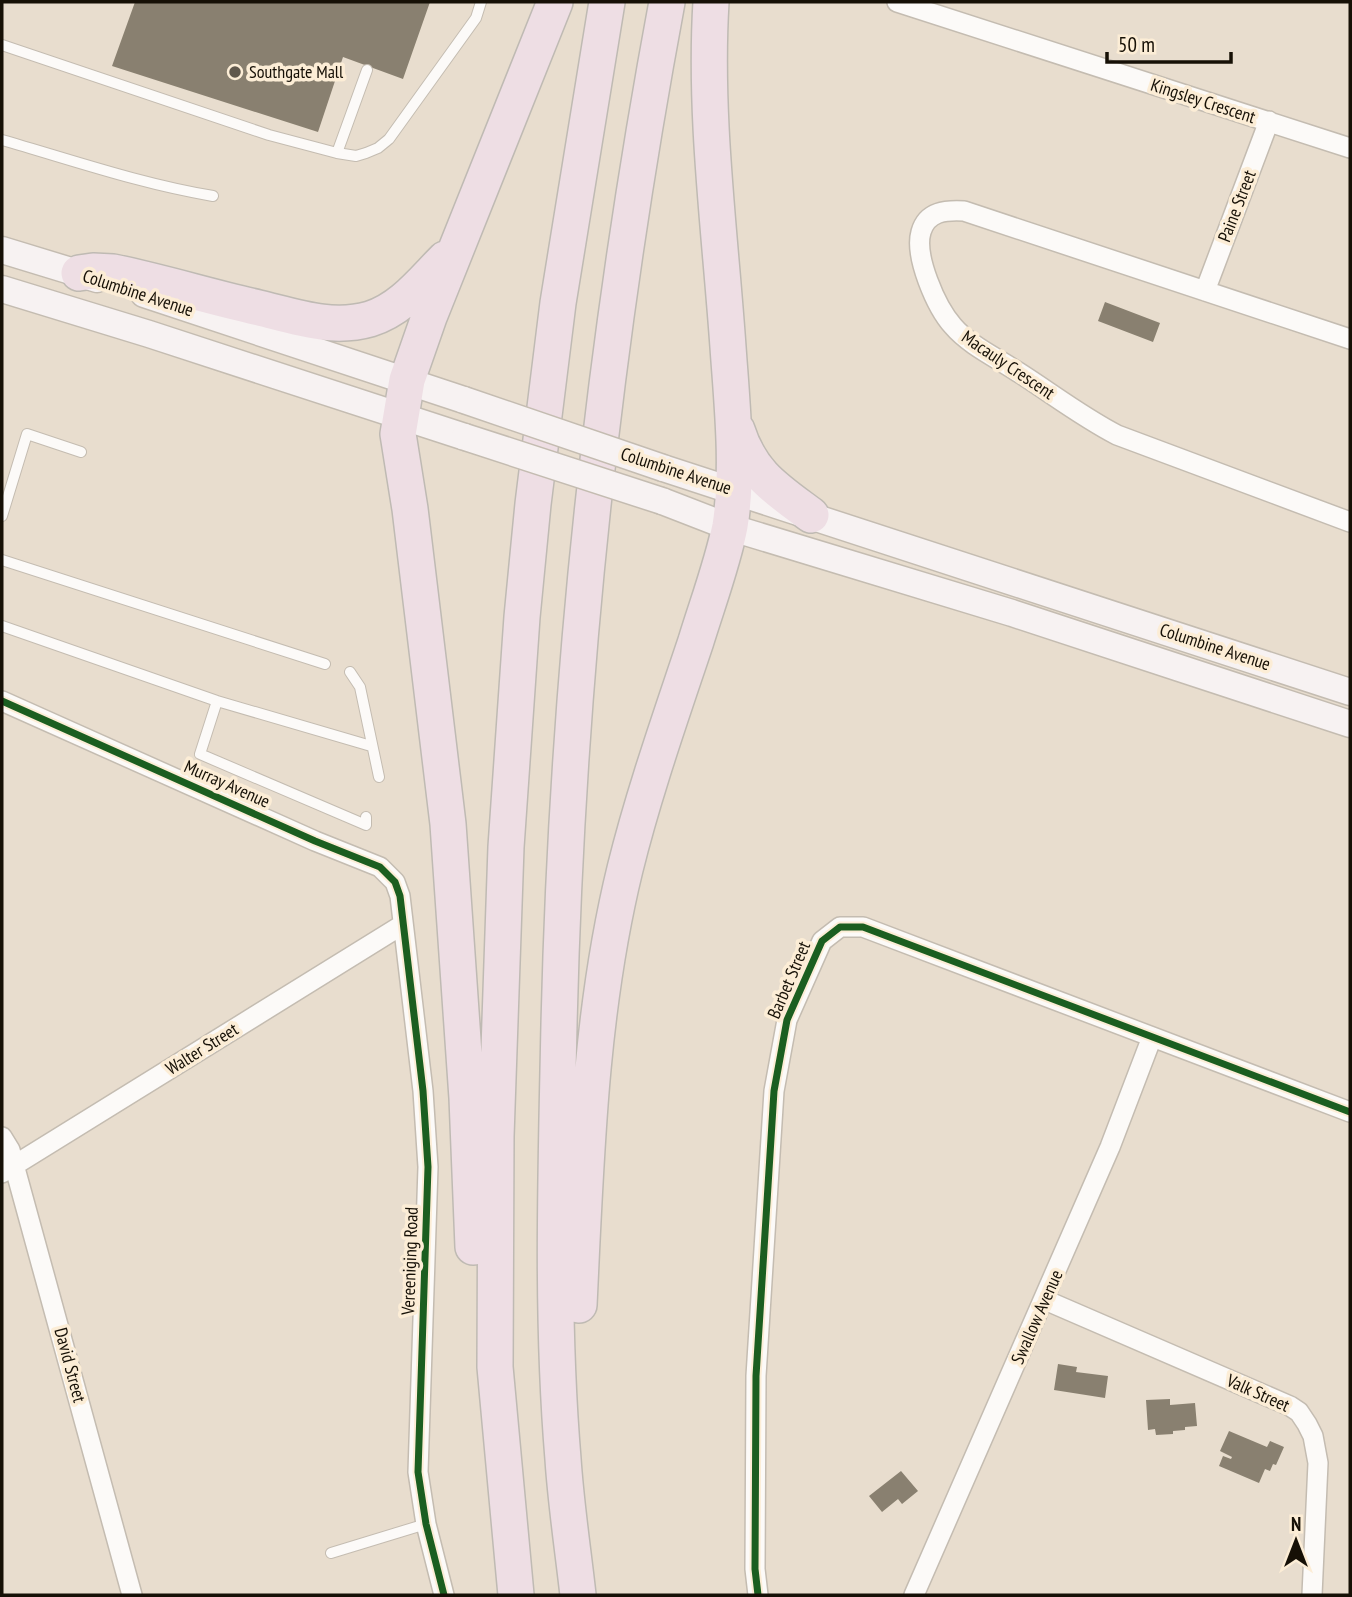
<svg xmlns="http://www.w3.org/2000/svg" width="1352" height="1597" font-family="'PT Sans Narrow',sans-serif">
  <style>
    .building { fill: #898070 }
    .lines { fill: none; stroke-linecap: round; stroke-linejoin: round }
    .lane-casing { stroke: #c4bcb1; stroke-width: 12 }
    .street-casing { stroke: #c4bcb1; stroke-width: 22 }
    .secondary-casing { stroke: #c4bcb1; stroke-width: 29 }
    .highway-casing { stroke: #bfbab3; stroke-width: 38 }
    .lane { stroke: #fcfaf8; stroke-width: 10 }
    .street { stroke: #fcfaf8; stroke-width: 19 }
    .secondary { stroke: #f7f2f2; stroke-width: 26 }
    .highway { stroke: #eedee4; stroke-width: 35 }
    .secondary-bridge-casing { stroke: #c4bcb1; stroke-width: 29; stroke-linecap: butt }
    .secondary-bridge { stroke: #f7f2f2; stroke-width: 26 }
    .cycleway-casing { stroke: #fcedd6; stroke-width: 11 }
    .cycleway { stroke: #1b5e20; stroke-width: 7 }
    .poi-dot { fill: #60584c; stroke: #fcedd6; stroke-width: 2.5 }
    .labels { text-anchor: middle; stroke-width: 7; stroke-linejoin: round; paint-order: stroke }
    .poi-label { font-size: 18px; fill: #161006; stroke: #fcedd6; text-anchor: start }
    .street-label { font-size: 18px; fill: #161006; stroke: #fcedd6 }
  </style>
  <rect width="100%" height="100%" fill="#e8ddce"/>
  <path class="building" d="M135 2H430L403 79 343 57 318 132 112 66Z
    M1105 302 1160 323 1153 342 1098 321Z
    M1058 1364 1077 1367 1076 1372 1108 1376 1105 1398 1054 1390Z
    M1170 1399V1405L1195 1403 1197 1426 1185 1427V1430L1173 1431V1434L1156 1435 1155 1429 1148 1430 1146 1400Z
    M1229 1431 1267 1447 1270 1441 1284 1447 1276 1465 1273 1464 1270 1471 1265 1469 1259 1483 1219 1466 1223 1456 1231 1459 1232 1457 1220 1451Z
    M901 1471 918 1491 902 1504 898 1499 882 1512 869 1496Z"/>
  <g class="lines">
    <g class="lane-casing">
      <path id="lane" d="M2 45 269 135 337 153 356 156 366 153 378 148 389 139 476 18 481 2
        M2 140C72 160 141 184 213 196
        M337 153 367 70
        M2 516 27 434 81 452
        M2 560 325 664
        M2 626 217 701 371 746
        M350 672 360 687 379 777
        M217 701 200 754 366 825V817
        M331 1553 426 1524"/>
    </g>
    <g class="street-casing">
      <path id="street" d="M897 2 1350 148
        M1205 291 1269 121
        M1350 339 964 211C946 210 927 211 921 232 914 256 936 307 953 326 969 345 997 358 1018 372 1051 393 1082 417 1117 435L1350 522
        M2 701 315 841 380 867 395 882 400 896 423 1091 428 1167 418 1472 426 1524 444 1595
        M2 1137 10 1150 132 1595
        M2 1173 402 925
        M1045 1300 1290 1406 1299 1412 1307 1424 1313 1436 1318 1463 1312 1595
        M758 1595 755 1569 756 1376 774 1091 787 1020 822 941 840 927H863L1350 1112
        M914 1595 1110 1147 1152 1037"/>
    </g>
    <g class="secondary-casing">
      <path id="secondary" d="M2 250 97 279
        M2 289 149 334 465 437
        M144 294 464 400
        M663 468 1350 692
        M662 501 729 527 1012 613 1350 724"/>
    </g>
    <g class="highway-casing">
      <path id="highway" d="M79 273 93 271 113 272C162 282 210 297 259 308 296 317 332 330 370 319 402 309 422 282 445 259
        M737 430C751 474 776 489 811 515
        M473 1247 467 1098 448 824 410 509 398 434 407 380 429 317 555 2
        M579 1305C586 1158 590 1012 625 869 644 792 671 716 696 641 707 605 723 562 730 526 739 469 732 404 728 347 720 232 704 116 711 2
        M516 1595 495 1367 496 1136 506 847 522 617 533 504 558 303 607 2
        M578 1595C573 1550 566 1505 563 1459 551 1316 556 1169 559 1025 567 681 604 339 667 2"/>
    </g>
    <use href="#lane" class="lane"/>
    <use href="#street" class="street"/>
    <use href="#secondary" class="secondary"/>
    <use href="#highway" class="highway"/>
    <g class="secondary-bridge-casing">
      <path id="secondary-bridge" d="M464 400 663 468
        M465 437 662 501"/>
    </g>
    <use href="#secondary-bridge" class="secondary-bridge"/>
    <g class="cycleway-casing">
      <path id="cycleway" d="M2 701 315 841 380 867 395 882 400 896 423 1091 428 1167 418 1472 426 1524 444 1595
        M758 1595 755 1569 756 1376 774 1091 787 1020 822 941 840 927H863L1350 1112"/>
    </g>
    <use href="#cycleway" class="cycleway"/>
  </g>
  <circle class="poi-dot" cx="235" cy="72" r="7"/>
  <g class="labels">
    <g class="poi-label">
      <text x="249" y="78">Southgate Mall</text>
    </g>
    <g class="street-label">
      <text transform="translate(1203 101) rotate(18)" y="6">Kingsley Crescent</text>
      <text transform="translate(1237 206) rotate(-69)" y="6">Paine Street</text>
      <text transform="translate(138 293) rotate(18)" y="6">Columbine Avenue</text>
      <text transform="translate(1008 365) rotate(34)" y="6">Macauly Crescent</text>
      <text transform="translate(676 471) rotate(18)" y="6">Columbine Avenue</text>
      <text transform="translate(1215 647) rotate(18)" y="6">Columbine Avenue</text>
      <text transform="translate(227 784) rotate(24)" y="6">Murray Avenue</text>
      <text transform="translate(789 980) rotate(-67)" y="6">Barbet Street</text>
      <text transform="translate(202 1049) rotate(-32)" y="6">Walter Street</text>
      <text transform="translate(410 1261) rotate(-88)" y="6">Vereeniging Road</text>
      <text transform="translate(1037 1317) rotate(-66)" y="6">Swallow Avenue</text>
      <text transform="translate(70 1365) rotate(75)" y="6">David Street</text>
      <text transform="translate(1258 1393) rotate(24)" y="6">Valk Street</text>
    </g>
  </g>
  <rect width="1352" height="1597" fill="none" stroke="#161006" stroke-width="7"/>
  <g transform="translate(1296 1541)" stroke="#fcedd6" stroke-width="5" paint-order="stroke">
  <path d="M0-5L12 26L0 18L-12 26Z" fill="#161006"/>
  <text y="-10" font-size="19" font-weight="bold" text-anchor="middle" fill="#161006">N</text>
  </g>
  <path d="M1107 52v10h124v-10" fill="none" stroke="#161006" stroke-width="3.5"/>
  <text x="1118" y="52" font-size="21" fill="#161006" stroke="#fcedd6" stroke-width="5" paint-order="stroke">50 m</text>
</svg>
